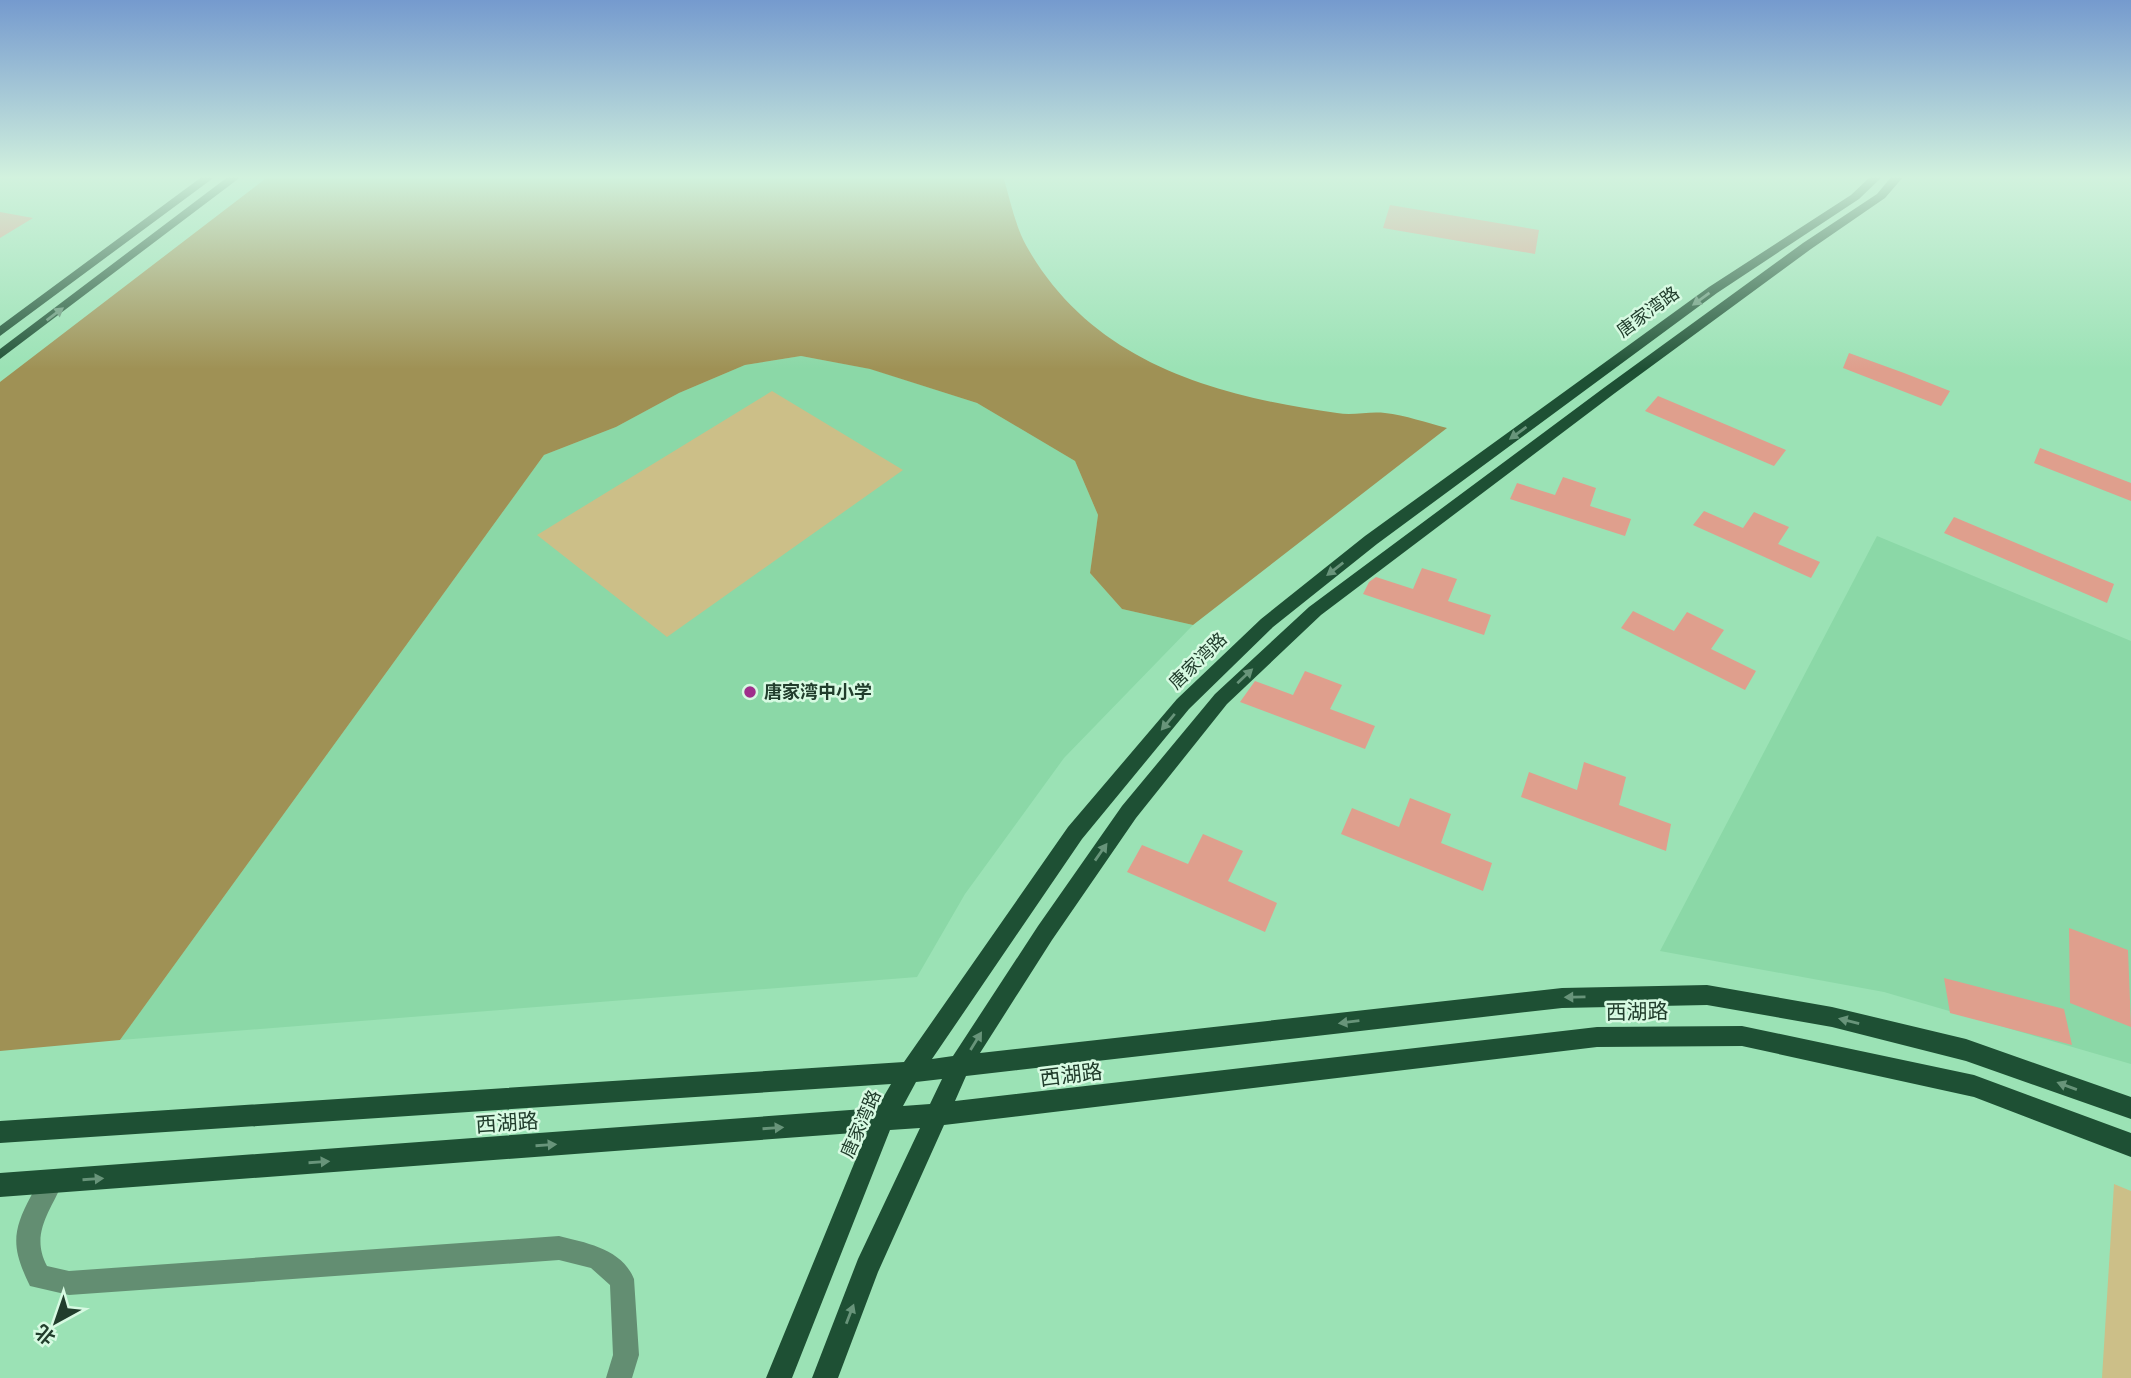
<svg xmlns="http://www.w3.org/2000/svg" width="2131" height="1378" font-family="'Noto Sans','Noto Sans SC',sans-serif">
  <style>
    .built { fill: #8bd8a7 }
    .green { fill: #ccbf88 }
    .forest { fill: #9f9155 }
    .building { fill: #df9f8d }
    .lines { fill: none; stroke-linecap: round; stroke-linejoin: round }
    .minor { fill: #638e72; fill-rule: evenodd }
    .major { fill: #1e5034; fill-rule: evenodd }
    .oneway { fill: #68947a }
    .poi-dot { fill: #9f2f8b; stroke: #d7fae2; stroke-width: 2.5 }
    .labels { text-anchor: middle; stroke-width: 5; stroke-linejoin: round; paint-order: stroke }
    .street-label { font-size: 18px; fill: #213d2c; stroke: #d7fae2 }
    .poi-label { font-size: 18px; font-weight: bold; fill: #213d2c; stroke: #d7fae2; text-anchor: start }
    .near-street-label { font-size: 21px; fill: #213d2c; stroke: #d7fae2 }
  </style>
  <rect width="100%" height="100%" fill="#9be2b5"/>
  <path class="built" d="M801 356 871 369 977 403 1075 461 1098 515 1090 573 1122 609 1193 625 1064 758 965 894 917 977 120 1040 544 455 616 427 679 393 745 365Z
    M1877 536 2131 641V1064L1884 992 1660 951Z"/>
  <path class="green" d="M772 391 903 470 667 637 537 535Z
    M2114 1184 2131 1191V1378H2102Z"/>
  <path class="forest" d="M269 176H1003C1010 199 1015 226 1027 247 1092 362 1214 396 1337 413 1353 416 1369 411 1385 413 1405 415 1427 423 1447 428L1193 625 1122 609 1090 573 1098 515 1075 461 977 403 870 369 801 356 745 365 679 393 616 427 544 455 120 1040 0 1051V382Z"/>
  <path class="building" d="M1390 205 1539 230 1535 254 1383 228Z
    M0 212 33 218 0 238Z
    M1849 353 1904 373 1950 391 1941 406 1843 368Z
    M1658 396 1727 425 1786 450 1774 466 1645 411Z
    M2040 448 2131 483V501L2034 463Z
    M1563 477 1596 488 1590 506 1631 519 1625 536 1510 499 1517 483 1555 495Z
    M1704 511 1743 528 1754 512 1789 527 1778 544 1820 562 1811 578 1693 525Z
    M1954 517 2114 584 2107 603 1944 533Z
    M1422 568 1457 579 1448 601 1491 615 1484 635 1363 594 1369 582 1376 577 1413 589Z
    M1633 611 1674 631 1687 612 1724 630 1711 649 1756 671 1745 690 1621 628Z
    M1305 671 1342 685 1330 709 1375 726 1365 749 1240 702 1255 681 1293 695Z
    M1584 762 1626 777 1619 805 1671 824 1666 851 1521 797 1529 772 1577 790Z
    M1410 798 1451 814 1441 843 1492 863 1483 891 1341 834 1352 808 1399 827Z
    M1203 834 1243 851 1228 881 1277 903 1265 932 1127 872 1142 845 1188 864Z
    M2069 928 2128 950 2131 1027 2070 1003Z
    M1944 978 2064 1009 2072 1045 1950 1013Z"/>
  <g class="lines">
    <path class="minor" d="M51 1170 59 1174 63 1182C50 1212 30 1234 47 1266L69 1271 559 1236C587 1243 622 1249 634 1279L639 1355 632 1378H606L613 1355 610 1285 591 1268 559 1260 69 1295 30 1286C12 1249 11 1233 31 1196 37 1185 40 1175 51 1170Z"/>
    <path class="major" d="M203 176H216L0 336V326Z
      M229 176H242L0 359V349Z
      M1871 176H1883L1859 199 1717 293 1377 544 1273 627 1189 709 1082 839 932 1059 953 1056 1038 926 1122 806 1215 694 1309 607 1605 387 1803 243 1877 194 1892 176H1904L1885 198 1811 249 1615 393 1321 615 1227 704 1136 818 1052 940 980 1053 1562 988 1707 985 1832 1007 1966 1039 2131 1097V1119L1966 1061 1832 1027 1707 1005 1562 1008 966 1076 955 1101 1597 1027 1742 1026 1974 1075 2131 1133V1157L1974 1097 1742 1046 1597 1047 944 1125 878 1272 838 1378H812L858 1259 920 1128 890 1130 792 1378H766L867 1132 0 1197V1173L877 1108 891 1084 0 1143V1121L904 1062 1068 827 1177 699 1261 619 1365 536 1709 287 1851 195ZM942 1079 930 1104 903 1106 916 1082Z"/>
  </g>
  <defs><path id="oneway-solid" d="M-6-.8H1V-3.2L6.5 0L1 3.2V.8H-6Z" transform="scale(1.75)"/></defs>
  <g class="oneway">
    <use href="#oneway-solid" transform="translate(1701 299) rotate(144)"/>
    <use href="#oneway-solid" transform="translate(55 314) rotate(-37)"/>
    <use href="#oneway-solid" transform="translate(1518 433) rotate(144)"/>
    <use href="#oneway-solid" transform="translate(1335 569) rotate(142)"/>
    <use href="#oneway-solid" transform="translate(1245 676) rotate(-43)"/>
    <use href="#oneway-solid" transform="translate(1168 722) rotate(130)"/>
    <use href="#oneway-solid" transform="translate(1101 852) rotate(-55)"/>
    <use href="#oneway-solid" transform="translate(1575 997) rotate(179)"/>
    <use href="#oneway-solid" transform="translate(1849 1021) rotate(-166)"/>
    <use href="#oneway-solid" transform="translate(1349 1022) rotate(173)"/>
    <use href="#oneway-solid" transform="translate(976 1041) rotate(-58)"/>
    <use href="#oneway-solid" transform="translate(2067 1086) rotate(-160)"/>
    <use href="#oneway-solid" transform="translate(773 1128) rotate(-4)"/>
    <use href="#oneway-solid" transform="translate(546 1145) rotate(-4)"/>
    <use href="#oneway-solid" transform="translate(319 1162) rotate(-4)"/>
    <use href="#oneway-solid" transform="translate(93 1179) rotate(-4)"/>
    <use href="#oneway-solid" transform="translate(850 1314) rotate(-69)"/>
  </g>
  <linearGradient id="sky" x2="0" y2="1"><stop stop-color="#759ace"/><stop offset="0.48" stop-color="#d2f2de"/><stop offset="1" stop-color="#d2f2de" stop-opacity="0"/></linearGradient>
  <rect width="2131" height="369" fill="url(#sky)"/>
  <circle class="poi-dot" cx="750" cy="692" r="7"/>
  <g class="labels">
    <g class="street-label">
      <text transform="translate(1648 312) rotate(-36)" y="6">唐家湾路</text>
      <text transform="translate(1198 661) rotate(-44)" y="6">唐家湾路</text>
      <text transform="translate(861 1124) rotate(-66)" y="6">唐家湾路</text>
    </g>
    <g class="poi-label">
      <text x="764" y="698">唐家湾中小学</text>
    </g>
    <g class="near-street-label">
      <text transform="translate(1637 1012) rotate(-1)" y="7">西湖路</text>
      <text transform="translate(1071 1075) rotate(-7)" y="7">西湖路</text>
      <text transform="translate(507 1123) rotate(-4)" y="7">西湖路</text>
    </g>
  </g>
  <g transform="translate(56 1322) rotate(220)" stroke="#d7fae2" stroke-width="5" paint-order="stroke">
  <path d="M0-5L12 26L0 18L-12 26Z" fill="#213d2c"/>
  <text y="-10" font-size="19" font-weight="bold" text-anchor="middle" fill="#213d2c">北</text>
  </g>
</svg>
